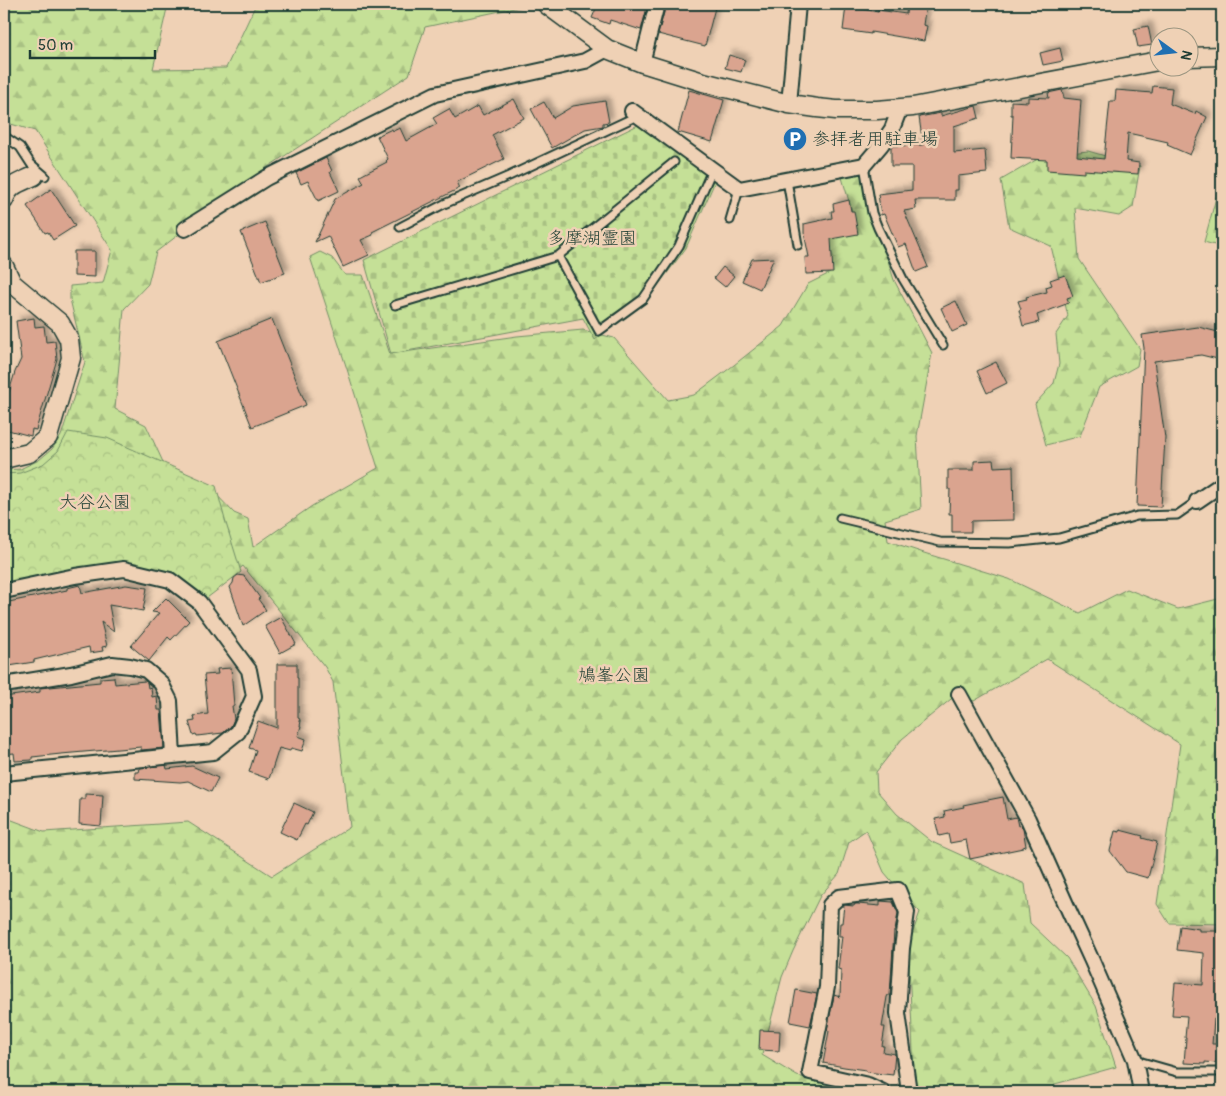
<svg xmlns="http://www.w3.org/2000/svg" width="1226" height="1096" font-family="Pangolin,'Klee One',sans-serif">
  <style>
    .forest { fill: url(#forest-firs); stroke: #728e66 }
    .cemetery { fill: url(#cemetery-stones); stroke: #728e66 }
    .park { fill: url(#park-crowns); stroke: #728e66 }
    .building { fill: #daa48f; stroke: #1f3d34; filter: url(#shadow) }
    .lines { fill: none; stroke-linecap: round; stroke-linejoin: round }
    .service-casing { stroke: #1f3d34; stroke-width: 11 }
    .minor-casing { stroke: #1f3d34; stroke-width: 18 }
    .tertiary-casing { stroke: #1f3d34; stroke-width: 21 }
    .service { stroke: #efd1b5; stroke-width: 7 }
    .minor { stroke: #efd1b5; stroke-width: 14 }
    .tertiary { stroke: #efd1b5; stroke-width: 18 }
    .labels { text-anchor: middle; stroke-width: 5; stroke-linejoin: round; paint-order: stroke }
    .poi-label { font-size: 18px; fill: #1f3d34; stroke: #efd1b5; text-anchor: start }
    .park-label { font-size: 18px; fill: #274539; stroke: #efd1b5 }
  </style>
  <defs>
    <pattern id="forest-firs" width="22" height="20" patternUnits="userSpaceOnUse" patternTransform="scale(1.25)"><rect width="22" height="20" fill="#c5e097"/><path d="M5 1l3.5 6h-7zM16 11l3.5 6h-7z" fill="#a9c183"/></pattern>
    <pattern id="cemetery-stones" width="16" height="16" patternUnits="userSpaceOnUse" patternTransform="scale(1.25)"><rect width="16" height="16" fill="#c5e097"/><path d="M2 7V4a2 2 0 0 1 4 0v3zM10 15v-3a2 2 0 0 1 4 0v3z" fill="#a9c183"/></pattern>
    <pattern id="park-crowns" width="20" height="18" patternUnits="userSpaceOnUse" patternTransform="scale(1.25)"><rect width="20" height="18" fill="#c5e097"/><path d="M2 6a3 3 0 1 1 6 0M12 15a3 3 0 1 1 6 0" fill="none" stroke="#a9c183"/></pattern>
    <filter id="shadow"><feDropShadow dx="4.5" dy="-4.5" stdDeviation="2.5" flood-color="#0004"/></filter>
  </defs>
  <rect width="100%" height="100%" fill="#efd1b5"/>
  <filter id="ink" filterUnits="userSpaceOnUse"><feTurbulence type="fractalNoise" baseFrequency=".02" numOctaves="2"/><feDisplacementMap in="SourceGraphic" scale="10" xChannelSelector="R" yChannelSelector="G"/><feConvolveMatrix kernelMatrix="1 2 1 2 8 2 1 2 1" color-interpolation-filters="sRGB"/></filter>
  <g filter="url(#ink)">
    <path class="forest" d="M4 4H168L153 69 226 68 256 4H522L524 6 425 27 409 75 263 170 156 252 148 284 124 309 115 409 146 425 168 473 214 492 234 513 248 519 253 547 312 506 378 468 347 369 310 257 320 252 332 258 345 275H363L390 354 517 336 583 330 614 338 668 400 694 395 734 365 783 326 808 284 832 272 830 238 858 232 841 174 854 170 861 174 894 280 932 353 917 436 921 509 885 520 888 541 924 553 1009 579 1080 613 1127 589 1178 609 1222 598V924L1169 923 1157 904 1180 744 1047 659 974 701 956 695 902 739 876 772 877 791 897 814 932 842 1025 884 1030 923 1067 958 1096 1006 1116 1067 1055 1084V1092H915L908 946 920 912 907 899 884 872 866 830 849 842 839 874 820 896 793 951 782 977 762 1055 797 1076 846 1087 859 1092H4V817L44 832 188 822 272 876 350 827 333 682 325 667 243 566 204 599 153 565 122 559 4 581V470L20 469 39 460 52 449 61 436 85 362 70 299V286L103 283 112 250 35 131 4 122Z
      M1088 151 1140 166 1133 207 1119 216 1075 208 1079 259 1140 349 1137 366 1099 387 1080 436 1046 445 1035 404 1054 383 1059 364 1056 334 1068 316 1051 246 1009 227 1001 180 1043 156Z
      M1220 183 1222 184V247L1204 242Z"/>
    <path class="cemetery" d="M640 124 716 179 686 248 647 300 595 340 583 318 391 354 364 260Z"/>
    <path class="park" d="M68 432 107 438 216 486 225 520 241 572 203 601 175 577 154 568 122 562 4 584V474L20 473 43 464 58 451Z"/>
    <path class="building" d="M598 4H648L641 30 610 20 609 24 592 18Z
      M669 4H716L705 46 658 34 665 9 668 10Z
      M907 4H926L923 25 927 26 924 41 871 32V34L843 30 846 6 878 12V10L906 14Z
      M1148 26 1152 45 1138 47 1134 29Z
      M1060 48 1063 61 1043 65 1040 53Z
      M729 55 745 60 741 72 725 68Z
      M1153 86 1172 88 1170 104 1195 114 1196 111 1207 117 1190 155 1167 145 1168 142 1128 133 1126 161 1139 163 1138 174 1084 170V173L1047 170V160L1011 158 1013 115H1011V101L1028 102V97L1049 98 1048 93 1062 90 1064 98 1081 100 1077 156 1104 159 1110 101H1115L1116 90 1152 93Z
      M689 90 724 100 712 142 678 132Z
      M514 99 524 118 492 135 504 159 457 182 460 188 372 232 373 235 361 240 369 255 343 267 328 236 315 242 335 199 364 183 360 176 387 162 386 161 388 159 377 136 392 129 393 131 400 128 406 141 437 124 433 118 449 109 455 119 478 106 483 115Z
      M605 101 609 122 603 123V126L585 129 552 148 531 109 544 102 553 118 573 106Z
      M976 106 979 118 954 126V153L985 150 987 173 958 176V190H955V200H915L916 209 904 211 928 267 916 272 906 244 898 247 884 214 881 215 878 194 912 190V166H891V146L923 145 919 117 941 113V116Z
      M326 158 332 171 330 172 339 191 318 201 308 181 301 184 296 173Z
      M51 189 75 226 53 240 48 232 45 233 27 206Z
      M849 200 851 211H854L858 234 831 239 833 273 806 274 805 257H809L804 233V224L832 218 831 211H834L833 204Z
      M265 222 285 273 261 282 241 232Z
      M74 251H95V277L74 276Z
      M774 258 760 289 742 281 752 259Z
      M723 267 734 276 725 287 714 278Z
      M1065 275 1073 296 1067 298 1069 303 1037 315 1039 322 1023 326 1019 310 1021 309 1018 301 1027 299 1026 297 1047 292 1046 287 1052 285 1050 280Z
      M956 301 967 325 952 332 941 308Z
      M34 318 35 327 44 326 46 342 55 341 57 359 36 430 32 429 31 436 4 429V391L9 392 15 372 21 359 16 321Z
      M272 319 306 405 252 427 218 341Z
      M1198 327 1222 333V360L1201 355 1154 361 1165 438 1161 507 1137 506 1144 348 1142 335Z
      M996 362 1007 383 987 393 977 371Z
      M993 460 994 467 1013 466 1014 520 971 521V532H952V514H949L950 489H948V470H974V461Z
      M238 575 244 576 260 598 258 599 266 610 243 626 230 587 233 583 234 578Z
      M80 585 82 593 126 585 147 588 143 611 109 605 114 632 101 622 107 646 102 647 103 651 90 653 89 647 34 660V662L9 666 7 654H4V603L67 590V588Z
      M166 598 189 621 171 640 168 637 149 661 131 646 159 613 152 612Z
      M281 617 296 644 280 653 265 626Z
      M277 664H297V678H298V718L300 719 299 721H301L300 726H301L298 736 306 739 302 751 291 748 290 751 279 748 269 779 249 772 256 750 249 748 258 721 277 728Z
      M231 668 234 706H232L234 719 231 726 223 733 197 736 196 734 193 735 189 722 195 721 194 716 208 714 204 675 218 674 217 669Z
      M114 677 115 684 145 681 147 682 148 688 151 687 152 697 157 696 158 710H161L164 748 141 750V747L61 754 32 757V760L15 761 14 753 4 754V697L40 692V688L100 682V678Z
      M166 765 167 769 192 766 218 778 211 792 188 781 180 782 135 779V772H139L140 768Z
      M85 794 103 795 101 826 79 824 80 799H85Z
      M1003 797 1007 819 1016 817 1018 826 1021 825 1023 829 1026 846 1023 847V848L970 859 966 840 950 843 948 834 939 836 935 819 945 817 944 811 964 807 963 805Z
      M294 803 313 812 307 825 305 824 297 840 280 832Z
      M1120 830 1143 836 1142 838 1157 842 1148 878 1126 872 1110 851 1115 831 1120 832Z
      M880 901 893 902 898 913 895 931H894L890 995H888L887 997 882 1027H885L882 1046H884L883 1052 895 1054 893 1075 866 1072V1070L844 1067 823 1063 829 1031 827 1030 834 995 840 997 841 970 838 969 842 936H839L840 923H842L844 905 854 906 855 904H858L880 906Z
      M1180 926 1199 929V931H1222V1013H1218L1217 1019H1214L1212 1044H1218L1216 1063 1205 1062V1064L1184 1063 1186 1038H1185L1187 1016 1172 1015 1175 983 1203 985 1204 953 1177 950Z
      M796 990 817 994 810 1026 790 1022Z
      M760 1030 780 1031 779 1051 759 1050Z"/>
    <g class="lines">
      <g class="service-casing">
        <path id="service" d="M4 136 20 147 31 164 45 176
          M864 165 872 213 878 228 903 279 943 345
          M787 180 798 245
          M730 220 739 189
          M400 227 444 204 509 176 637 116
          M558 256 599 331 643 299 679 246 712 170
          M395 305 558 256 674 162
          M840 518 940 542 1010 543 1059 538 1137 516 1177 515 1197 501
          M1135 1060 1177 1072H1222"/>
      </g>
      <g class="minor-casing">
        <path id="minor" d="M642 63 657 4
          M789 104 798 4
          M632 111 739 189 864 165 881 145 892 129 900 108
          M185 229 266 178 435 94 585 61 607 49
          M1197 501 1222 484
          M4 591 75 576 124 569 170 580 199 602 249 670 254 696 238 732 213 752 4 773
          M4 685 71 674 112 664 130 666 146 670 161 683 170 701 173 756
          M959 694 1028 819 1069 911 1092 961 1135 1060 1141 1092
          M883 1092 868 1085 810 1072 827 987 830 905 839 897 898 890 907 912 902 948 898 1013 909 1092"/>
      </g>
      <g class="tertiary-casing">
        <path id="tertiary" d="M546 4 607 49 642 63 703 82 789 104 817 108 836 110H877L913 107 1158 61
          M1188 57 1222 56
          M4 200C9 184 20 183 34 176
          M4 266 12 283 60 323 69 339 71 358 48 437 29 453 8 458 4 457"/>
      </g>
      <use href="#service" class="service"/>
      <use href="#minor" class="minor"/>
      <use href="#tertiary" class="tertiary"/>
    </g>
  </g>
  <defs>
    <g id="parking-disc" transform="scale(1.25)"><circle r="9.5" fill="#1f6fb2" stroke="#efd1b5"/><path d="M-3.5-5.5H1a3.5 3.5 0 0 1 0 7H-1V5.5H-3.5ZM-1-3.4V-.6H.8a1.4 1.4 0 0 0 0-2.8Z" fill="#fff"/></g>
  </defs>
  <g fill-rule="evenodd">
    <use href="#parking-disc" x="795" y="139"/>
  </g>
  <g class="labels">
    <g class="poi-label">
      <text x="812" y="145">参拝者用駐車場</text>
    </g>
    <g class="park-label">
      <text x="592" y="244">多摩湖霊園</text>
      <text x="95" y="508">大谷公園</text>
      <text x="614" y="681">鳩峯公園</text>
    </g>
  </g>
  <rect width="1226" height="1096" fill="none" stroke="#efd1b5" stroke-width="20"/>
  <rect x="10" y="10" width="1206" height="1076" fill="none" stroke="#1f3d34" stroke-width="2" filter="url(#ink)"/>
  <g transform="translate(1174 52) rotate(105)"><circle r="24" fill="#efd1b5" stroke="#9c9681"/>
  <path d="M0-4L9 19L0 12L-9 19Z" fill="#1f6fb2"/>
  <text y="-8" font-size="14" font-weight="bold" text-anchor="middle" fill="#1f3d34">N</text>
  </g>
  <path d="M30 50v8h125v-8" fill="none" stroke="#1f3d34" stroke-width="2.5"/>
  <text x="38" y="50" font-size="15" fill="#1f3d34" stroke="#efd1b5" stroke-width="4" paint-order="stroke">50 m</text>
</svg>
